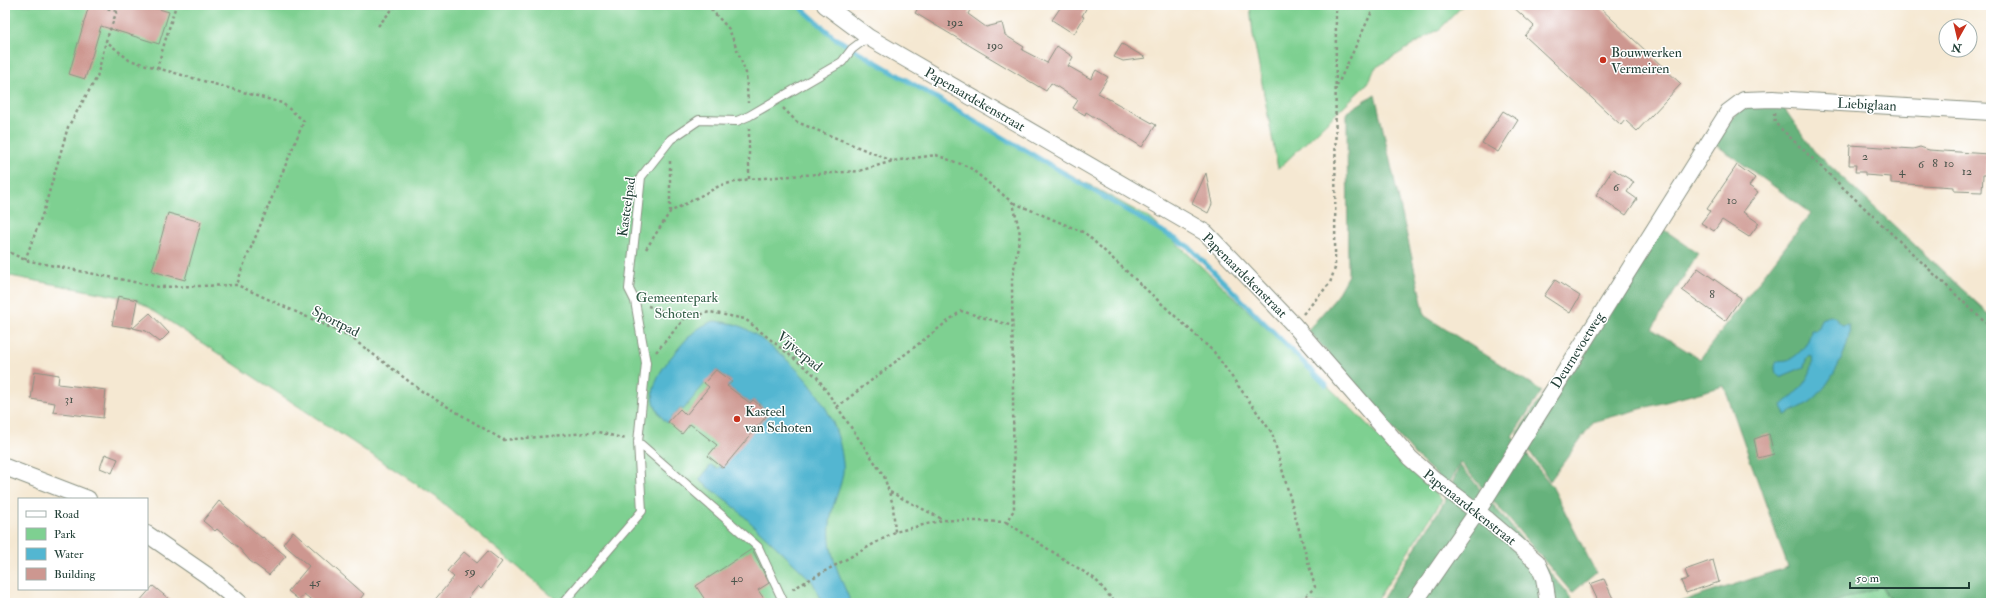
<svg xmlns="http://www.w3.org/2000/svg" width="1996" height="608" font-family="'IM FELL Double Pica',serif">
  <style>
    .green { fill: #7ed091; stroke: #4e8662 }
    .forest { fill: #66b27b; stroke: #427858 }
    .water { fill: #53b6d1; stroke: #397a82 }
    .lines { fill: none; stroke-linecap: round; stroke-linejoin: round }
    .stream { stroke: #53b6d1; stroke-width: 5 }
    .building { fill: #cd9790 }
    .lane-casing { stroke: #8a9283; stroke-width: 10 }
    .street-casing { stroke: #8a9283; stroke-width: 18 }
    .path { stroke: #8a9283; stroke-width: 2.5; stroke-dasharray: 3 3; stroke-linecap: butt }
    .lane { stroke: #fff; stroke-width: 8 }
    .street { stroke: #fff; stroke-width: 16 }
    .poi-dot { fill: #c8321e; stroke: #fff; stroke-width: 1.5 }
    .labels { text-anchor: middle; stroke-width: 3; stroke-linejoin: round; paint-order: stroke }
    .number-label { font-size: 12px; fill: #4a544b }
    .poi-label { font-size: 14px; fill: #1f3d34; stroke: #fff; text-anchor: start }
    .street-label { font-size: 14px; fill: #1f3d34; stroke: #fff }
    .park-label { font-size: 14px; fill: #37624b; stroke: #fff }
  </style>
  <rect width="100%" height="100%" fill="#fff"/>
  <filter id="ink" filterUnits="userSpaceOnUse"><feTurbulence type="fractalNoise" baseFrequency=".025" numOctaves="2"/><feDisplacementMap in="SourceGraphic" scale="8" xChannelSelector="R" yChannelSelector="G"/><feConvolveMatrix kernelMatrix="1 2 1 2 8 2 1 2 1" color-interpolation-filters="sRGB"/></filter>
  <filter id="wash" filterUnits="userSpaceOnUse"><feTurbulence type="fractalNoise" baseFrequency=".012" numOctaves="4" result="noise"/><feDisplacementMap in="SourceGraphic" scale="16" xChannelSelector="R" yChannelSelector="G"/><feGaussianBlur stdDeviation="0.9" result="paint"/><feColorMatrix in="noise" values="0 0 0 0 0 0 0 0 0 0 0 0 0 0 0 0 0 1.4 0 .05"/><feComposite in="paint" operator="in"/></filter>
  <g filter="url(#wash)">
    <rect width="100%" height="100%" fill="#f5e8d2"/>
    <path class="green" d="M5 5H795L835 38 960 113 1151 219 1354 411 1442 500 1375 603H560L436 497 137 300 5 275Z
      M1250 5H1463L1441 28 1375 68 1367 84 1278 169 1253 35Z
      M1881 586 1891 603H1831Z"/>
    <path class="forest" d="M1375 94 1425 316 1542 391 1512 436 1552 486 1596 573 1572 593 1460 462 1448 486 1415 455 1308 330 1334 300 1348 275 1347 112Z
      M1745 103 1781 104 1814 151 1991 316V603H1892L1882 586 1831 603H1678L1788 567 1724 386 1593 422 1550 481 1517 433 1660 227 1698 253 1652 329 1700 359 1811 213 1712 142Z
      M1460 465 1575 603H1380L1443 504Z"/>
    <path class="water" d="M1829 316H1834L1842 325 1849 324C1853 346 1828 389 1810 402 1802 407 1793 411 1785 415L1782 405C1795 395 1816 375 1812 356L1809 355 1807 357 1804 367 1780 377C1774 374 1774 366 1777 361 1781 360 1786 361 1790 359 1800 355 1810 341 1811 330H1817L1821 319Z
      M714 321C722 322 731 323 738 325 750 330 760 338 769 345 808 375 838 413 843 463 845 477 837 493 833 507 823 546 837 568 851 603H823L812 581 730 503 699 480 711 465 717 469 720 466 722 468 769 412 753 400 750 403 727 386 731 381 716 370 683 410 680 408 667 423C640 397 658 372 678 349 689 336 698 326 714 321Z"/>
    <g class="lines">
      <path class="stream" d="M798 5 835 38 1189 247 1326 385"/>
    </g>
    <g id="blocks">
      <path class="building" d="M89 5H146L169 12 159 44 101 26 85 79 69 74Z
        M920 5H961L970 10 968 14 986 27 1002 23 1005 35 1024 47 1022 50 1047 63 1057 46 1073 57 1068 66 1091 79 1096 70 1108 77 1098 93 1156 125 1142 147 1086 112 1085 115 1073 108 1078 100 1051 83 1046 91 915 13Z
        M1062 5H1088L1082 16 1084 17 1074 34 1052 20Z
        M1511 5H1597L1681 84 1637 131 1625 120 1621 125 1525 36 1534 26Z
        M1122 44 1146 58 1123 61 1114 57Z
        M1503 111 1518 120 1498 152 1482 143Z
        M1850 145 1913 149 1920 147 1929 150 1988 154 1986 175H1983L1982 192 1954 191V187L1891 183V177L1865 175V172H1855L1856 165H1849Z
        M1737 165 1755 178 1749 186 1758 192 1743 212 1759 223 1749 237 1722 220 1714 231 1701 223 1710 211 1707 209Z
        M1613 169 1634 182 1627 192 1637 199 1626 215 1596 195Z
        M1206 173 1212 204 1208 213 1192 204Z
        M168 213 201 222 185 280 152 271Z
        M1698 268 1741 298 1725 321 1682 290Z
        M1555 280 1580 296 1570 313 1544 296Z
        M118 296 137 300 132 328 112 325Z
        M150 313 169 333 160 342 146 331 133 328Z
        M716 370 732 382 727 386 750 403 753 400 769 413 723 468 708 456 717 445 690 424 682 434 668 422 680 409 686 415 709 387 704 383Z
        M35 371 59 375 58 384 106 390 103 418 53 412 55 403 31 399Z
        M1769 434 1774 454 1758 458 1754 439Z
        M105 454 118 459 112 473 100 468Z
        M219 501 262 538 263 537 286 556 269 575 250 561 239 548 217 529 215 531 203 521Z
        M293 531 364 594 357 603H315L304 594 299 600 288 591 309 566 283 544Z
        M752 549 769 583 758 590 767 603H707L696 586Z
        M488 551 502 562 481 589 478 586 464 603H432L454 577 447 571 464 552 477 563Z
        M1713 560 1719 582 1686 593 1681 581 1688 579 1685 570Z
        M1604 579 1615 603H1599L1590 584Z
        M153 586 174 603H138Z"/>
    </g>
  </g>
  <g filter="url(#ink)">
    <use href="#blocks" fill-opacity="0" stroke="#8a9283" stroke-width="1"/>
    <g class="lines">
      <g class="lane-casing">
        <path id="lane" d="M638 442 758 547 784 603
          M563 603 642 511 638 442 646 363 635 301 629 289 641 177 671 139 699 120 737 121 749 116 842 62 852 49 868 37"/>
      </g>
      <g class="street-casing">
        <path id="street" d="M825 5 868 37 1206 233 1293 324 1410 458 1435 480 1488 520 1537 562 1544 578 1548 603
          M5 467 88 499
          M147 534 208 576 240 603
          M1414 603 1477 512 1728 112 1744 100 1773 99 1991 112"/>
      </g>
      <path class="path" d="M96 5 117 11
        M119 5 106 41 129 60 157 68 176 5
        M707 5 729 29 746 73 748 103
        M378 26 396 5
        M157 68 282 103 304 121 242 269 237 285
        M1337 86 1375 5
        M783 108 797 122 892 161
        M1774 113 1775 123 1991 328
        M749 128V179L859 171 893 161 936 155 969 167 1013 203 1020 234 1012 280 1014 510 1006 522 943 520 895 532 791 590
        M1014 203 1085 233 1214 352 1272 433 1315 587 1299 603
        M670 212V159
        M646 249 670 212 721 185 749 179
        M5 250 25 260 159 287 237 285 349 336 423 392 503 440 598 432 626 439
        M25 260 44 210 68 127 97 77 106 41
        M648 306 685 318
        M1303 314 1330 283 1335 268 1336 5
        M656 352 685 318 710 312 745 319 817 377 884 476 893 505 895 532
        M837 407 961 311 1013 326
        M890 492 942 519
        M1006 522 1095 579 1112 599 1118 603"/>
      <use href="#lane" class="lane"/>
      <use href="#street" class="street"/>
    </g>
  </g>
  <g class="poi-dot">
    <circle cx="1603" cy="60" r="4"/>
    <circle cx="737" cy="419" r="4"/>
  </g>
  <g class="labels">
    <g class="number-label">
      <text x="955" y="26">192</text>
      <text x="995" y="49">190</text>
      <text x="1865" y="160">2</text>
      <text x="1935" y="167">8</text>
      <text x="1949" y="167">10</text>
      <text x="1921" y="168">6</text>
      <text x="1902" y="175">4</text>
      <text x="1967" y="175">12</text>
      <text x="1616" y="191">6</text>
      <text x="1732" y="204">10</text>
      <text x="1712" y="298">8</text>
      <text x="69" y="403">31</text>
      <text x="470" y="575">59</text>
      <text x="737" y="582">40</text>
      <text x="315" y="586">45</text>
    </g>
    <g class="poi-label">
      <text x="1611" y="57">Bouwwerken<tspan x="1611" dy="16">Vermeiren</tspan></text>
      <text x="745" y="416">Kasteel<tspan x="745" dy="16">van Schoten</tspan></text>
    </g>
    <g class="street-label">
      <text transform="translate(975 99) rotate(30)" y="5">Papenaardekenstraat</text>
      <text transform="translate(1867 104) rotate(3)" y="5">Liebiglaan</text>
      <text transform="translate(626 207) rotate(-82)" y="5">Kasteelpad</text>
      <text transform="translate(1245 275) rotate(45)" y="5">Papenaardekenstraat</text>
      <text transform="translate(336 321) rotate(27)" y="5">Sportpad</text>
      <text transform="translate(1577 350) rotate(-58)" y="5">Deurnevoetweg</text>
      <text transform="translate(800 351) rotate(40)" y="5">Vijverpad</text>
      <text transform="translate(1470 507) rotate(38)" y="5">Papenaardekenstraat</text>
    </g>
    <g class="park-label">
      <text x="677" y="302">Gemeentepark<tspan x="677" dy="16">Schoten</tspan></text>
    </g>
  </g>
  <rect width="1996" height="608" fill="none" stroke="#fff" stroke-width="20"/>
  <rect x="18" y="498" width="130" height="92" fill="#ffffff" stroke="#a5b1ae"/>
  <rect x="26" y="511" width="20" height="6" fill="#ffffff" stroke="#a5b1ae"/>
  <text x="54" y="518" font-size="12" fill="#1f3d34">Road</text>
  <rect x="26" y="528" width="20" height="12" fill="#7ed091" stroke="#a5b1ae"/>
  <text x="54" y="538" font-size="12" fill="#1f3d34">Park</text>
  <rect x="26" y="548" width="20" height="12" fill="#53b6d1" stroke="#a5b1ae"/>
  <text x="54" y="558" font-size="12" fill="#1f3d34">Water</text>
  <rect x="26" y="568" width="20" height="12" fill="#cd9790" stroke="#a5b1ae"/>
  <text x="54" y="578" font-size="12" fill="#1f3d34">Building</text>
  <g transform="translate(1958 38) rotate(188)"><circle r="19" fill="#ffffff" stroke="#a5b1ae"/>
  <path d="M0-3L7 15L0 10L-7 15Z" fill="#c8321e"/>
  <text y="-6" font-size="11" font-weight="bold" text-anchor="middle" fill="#1f3d34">N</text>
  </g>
  <path d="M1850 582v6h119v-6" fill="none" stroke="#1f3d34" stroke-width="2"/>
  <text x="1856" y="582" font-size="12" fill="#1f3d34" stroke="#ffffff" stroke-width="3" paint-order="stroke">50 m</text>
</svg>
